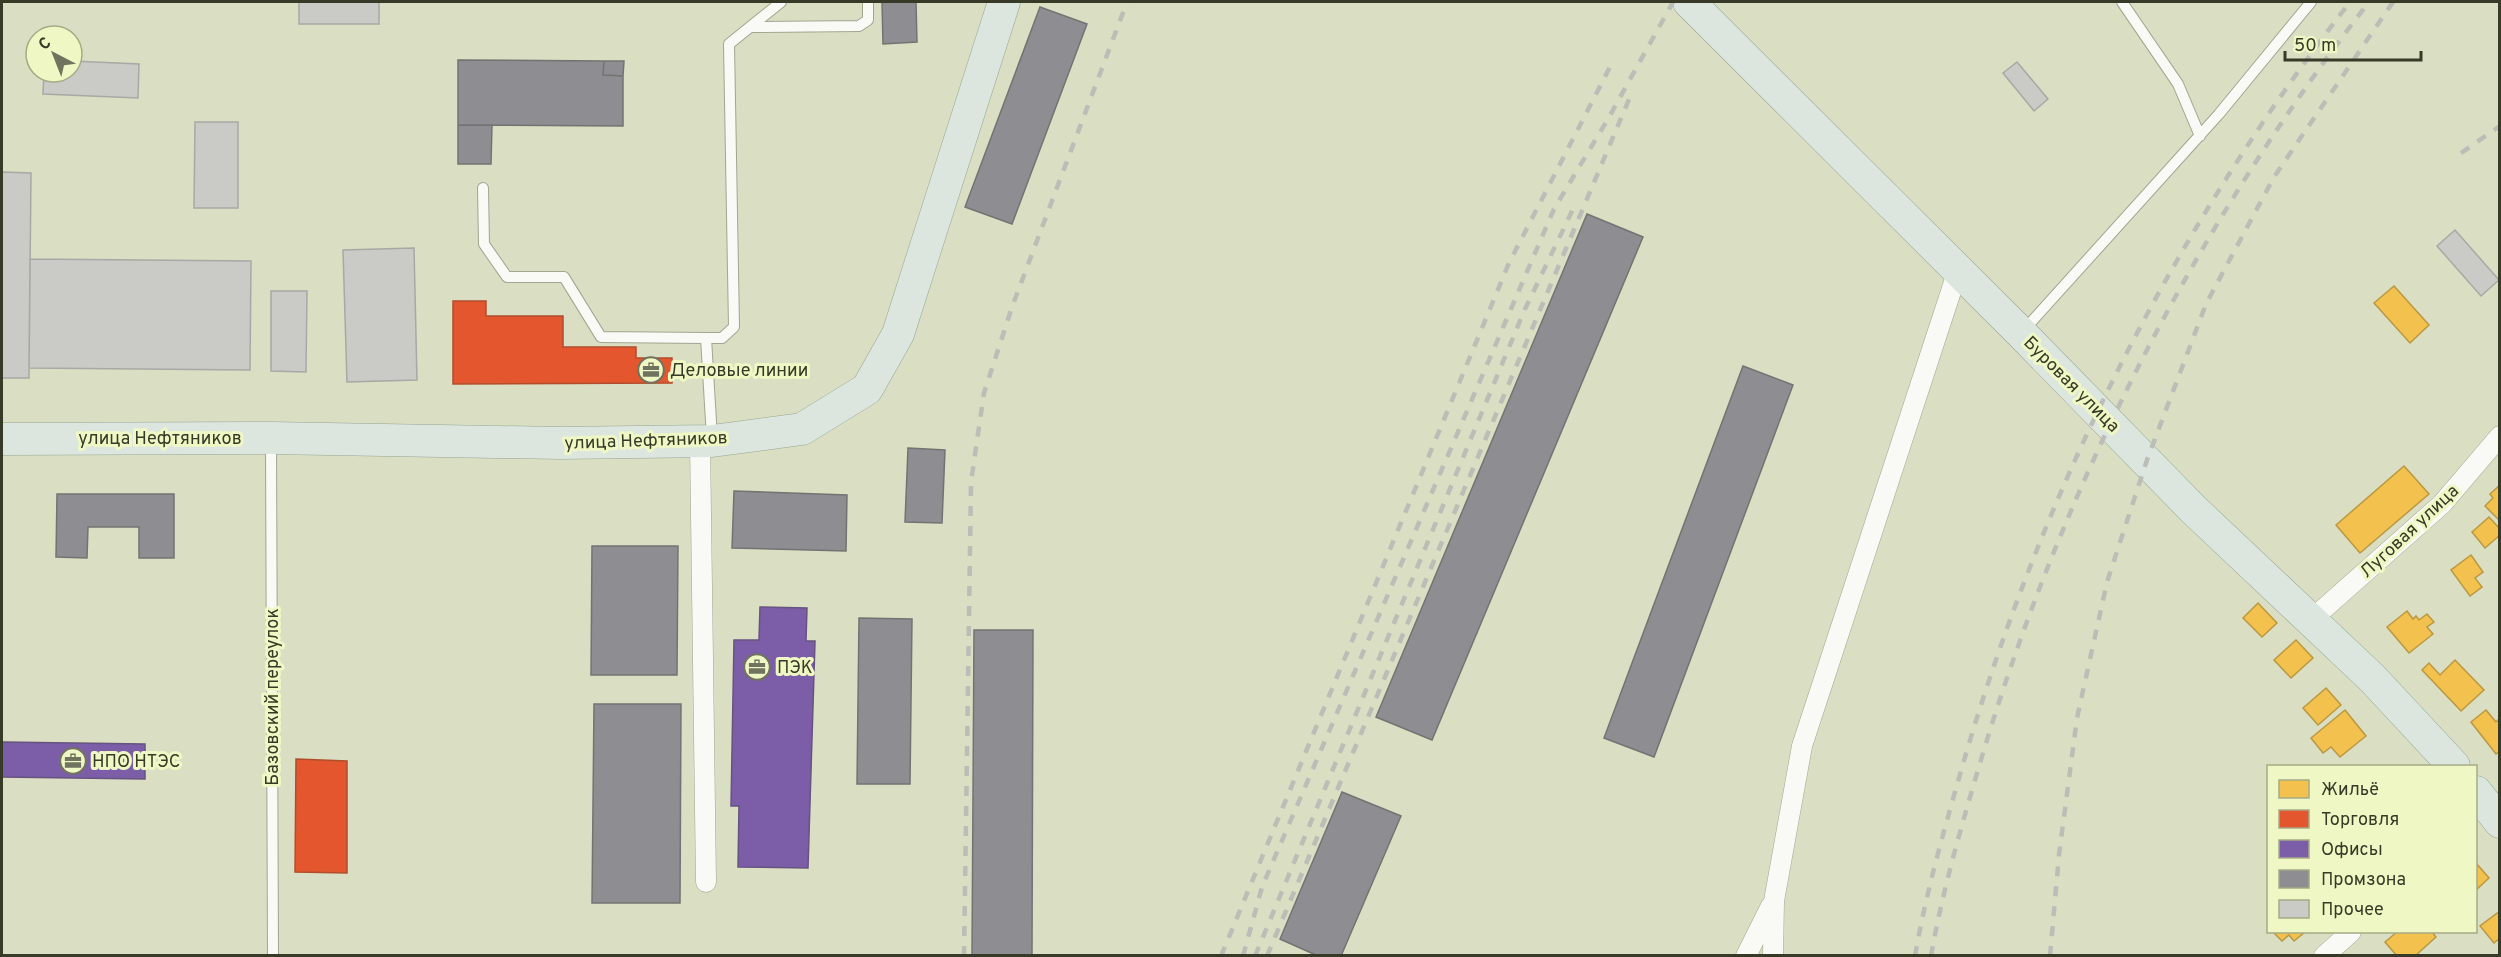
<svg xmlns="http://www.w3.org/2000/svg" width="2501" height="957" font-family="Overpass,sans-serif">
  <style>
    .homes { fill: #f2c14e; stroke: #ba9842; stroke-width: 1.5 }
    .shops { fill: #e4572e; stroke: #b04e2c; stroke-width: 1.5 }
    .offices { fill: #7b5ea7; stroke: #675380; stroke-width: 1.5 }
    .industry { fill: #8d8d92; stroke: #737472; stroke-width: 1.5 }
    .building { fill: #cacac6; stroke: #a8a9a4; stroke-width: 1.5 }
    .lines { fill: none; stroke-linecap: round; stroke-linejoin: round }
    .service-casing { stroke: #a2a590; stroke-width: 12 }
    .minor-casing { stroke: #a2a590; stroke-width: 21 }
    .primary-casing { stroke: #95a694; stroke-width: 33 }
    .service { stroke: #f9faf6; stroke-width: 10 }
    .minor { stroke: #f9faf6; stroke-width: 20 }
    .primary { stroke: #dce6df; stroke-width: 32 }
    .rail { stroke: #bcbdb6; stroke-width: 4.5; stroke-dasharray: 10 10; stroke-linecap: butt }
    .labels { text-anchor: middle; stroke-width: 6; stroke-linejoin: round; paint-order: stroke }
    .poi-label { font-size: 18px; fill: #373a26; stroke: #eff7c4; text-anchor: start }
    .street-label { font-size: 18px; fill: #373a26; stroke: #eff7c4 }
  </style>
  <rect width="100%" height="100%" fill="#dadec2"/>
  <path class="homes" d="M2394 286 2429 325 2410 343 2374 303Z
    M2404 466 2429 494 2360 553 2336 525Z
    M2500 485V517L2498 519 2485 506 2493 498 2490 494Z
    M2489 517 2500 529V535L2485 548 2472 532Z
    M2471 555 2483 572 2475 578 2482 587 2470 596 2451 570Z
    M2258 603 2277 623 2262 637 2243 618Z
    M2407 611 2413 619 2416 616 2419 620 2427 614 2434 622 2427 627 2433 634 2409 653 2387 627Z
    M2296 640 2313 658 2291 678 2274 660Z
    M2455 660 2484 690 2461 711 2422 670 2429 663 2440 675Z
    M2326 688 2341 705 2318 725 2303 708Z
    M2345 710 2366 736 2340 757 2331 747 2323 753 2311 738Z
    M2486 710 2496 722 2500 718V751L2496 754 2471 722Z
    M2476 863 2489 878 2476 890Z
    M2500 911V938L2494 943 2480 926Z
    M2273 932H2305L2294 941 2289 935 2282 941Z
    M2397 932H2432L2436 937 2415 956H2397L2385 942Z"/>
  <path class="shops" d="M453 301H486V316H563V347H636V358H672V383L453 384Z
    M296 759 347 761V873L295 872Z"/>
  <path class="offices" d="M760 607 807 608 806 641H815L808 868 738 867 739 806H731L734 640H759Z
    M2 742 145 744V779L2 777Z"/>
  <path class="industry" d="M882 2H916L917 42 883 44Z
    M1040 7 1087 24 1012 224 965 207Z
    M458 60 604 61 603 75 623 76V126L458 125Z
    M604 61H624L623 76 603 75Z
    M458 125H492L491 164H458Z
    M1587 214 1643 237 1432 740 1376 717Z
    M1743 366 1793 385 1654 757 1604 738Z
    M908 448 945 450 942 523 905 522Z
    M734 491 847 495 846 551 732 548Z
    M57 494H174V558H139V527H88L87 558 56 557Z
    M592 546H678L677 675H591Z
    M859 618 912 619 910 784H857Z
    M974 630H1033L1032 956H972Z
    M594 704H681L680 903H592Z
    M1342 792 1401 816 1341 956H1318L1280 939Z"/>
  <path class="building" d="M299 2H379V24H299Z
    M72 61 139 64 138 98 43 94 44 72H72Z
    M2017 62 2048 99 2034 111 2003 73Z
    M195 122H238V208H194Z
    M2 172 31 173 29 378H2Z
    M2455 230 2499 280 2481 296 2437 246Z
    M414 248 417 380 347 382 343 250Z
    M30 259 251 261 250 370 29 368Z
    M271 291H307L306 372 271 371Z"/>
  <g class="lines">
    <g class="service-casing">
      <path id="service" d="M2122 2 2178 84 2200 136
        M751 27 859 26 868 20V2
        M483 188 484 244 507 277H564L601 337 706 338 712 438
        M2024 330 2219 114 2311 2
        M706 338H722L734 327 729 44 781 2
        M271 441 273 956"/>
    </g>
    <g class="minor-casing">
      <path id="minor" d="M700 441 706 882
        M2311 620 2442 504 2500 436
        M1746 956 1771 906
        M1773 956 1774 901 1802 746 1958 270
        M2324 956 2351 932"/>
    </g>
    <g class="primary-casing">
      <path id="primary" d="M1689 2 2021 333 2193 509 2372 678 2454 766
        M2 439 271 438 560 443 712 441 802 429 867 389 898 334 1004 2
        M2476 792 2500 822"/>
    </g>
    <use href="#service" class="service"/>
    <use href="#minor" class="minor"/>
    <use href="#primary" class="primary"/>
    <path class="rail" d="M2461 153 2500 126
      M964 956 971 482 984 393 1012 307 1127 2
      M1221 956 1509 263 1611 65
      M1243 956 1262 887 1554 209 1608 119 1673 2
      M1255 956 1525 309 1575 205
      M1267 956 1633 90
      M1915 956C1925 898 1941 841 1957 785 2036 503 2170 234 2350 2
      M1931 956C1942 893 1960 831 1978 770 2058 496 2194 227 2369 2
      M2050 956 2059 855 2077 718 2107 582 2147 460 2206 304 2274 177 2393 2"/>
  </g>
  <defs>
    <g id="office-ring" transform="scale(1.35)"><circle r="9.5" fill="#eff7c4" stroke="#70735d" stroke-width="1.5"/><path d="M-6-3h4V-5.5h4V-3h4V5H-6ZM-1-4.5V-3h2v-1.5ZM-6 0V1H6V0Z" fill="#70735d"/></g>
  </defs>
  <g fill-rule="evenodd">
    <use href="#office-ring" x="651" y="370"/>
    <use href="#office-ring" x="757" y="667"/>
    <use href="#office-ring" x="73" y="761"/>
  </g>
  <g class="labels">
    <g class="poi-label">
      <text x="670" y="376">Деловые линии</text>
      <text x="777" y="673">ПЭК</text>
      <text x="92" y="767">НПО НТЭС</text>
    </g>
    <g class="street-label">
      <text transform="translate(2072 384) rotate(45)" y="6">Буровая улица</text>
      <text x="160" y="444">улица Нефтяников</text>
      <text transform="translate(646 440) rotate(-2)" y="6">улица Нефтяников</text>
      <text transform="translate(2409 531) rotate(-43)" y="6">Луговая улица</text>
      <text transform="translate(272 697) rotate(-90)" y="6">Базовский переулок</text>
    </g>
  </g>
  <rect width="2501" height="957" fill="none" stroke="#373a26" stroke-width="6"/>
  <rect x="2267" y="765" width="210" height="168" fill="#eff7c4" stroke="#a5ab85" stroke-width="1.5"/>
  <rect x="2279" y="780" width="30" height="18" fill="#f2c14e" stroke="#a5ab85" stroke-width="1.5"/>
  <text x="2321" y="795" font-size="18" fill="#373a26">Жильё</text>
  <rect x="2279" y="810" width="30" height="18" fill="#e4572e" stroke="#a5ab85" stroke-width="1.5"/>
  <text x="2321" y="825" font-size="18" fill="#373a26">Торговля</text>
  <rect x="2279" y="840" width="30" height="18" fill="#7b5ea7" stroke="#a5ab85" stroke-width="1.5"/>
  <text x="2321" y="855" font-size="18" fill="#373a26">Офисы</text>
  <rect x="2279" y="870" width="30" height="18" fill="#8d8d92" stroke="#a5ab85" stroke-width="1.5"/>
  <text x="2321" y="885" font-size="18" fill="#373a26">Промзона</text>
  <rect x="2279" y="900" width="30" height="18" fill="#cacac6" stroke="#a5ab85" stroke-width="1.5"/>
  <text x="2321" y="915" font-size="18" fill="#373a26">Прочее</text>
  <g transform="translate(54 54) rotate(318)"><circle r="28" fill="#eff7c4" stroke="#a5ab85" stroke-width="1.5"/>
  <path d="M0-4.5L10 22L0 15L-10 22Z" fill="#70735d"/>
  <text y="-9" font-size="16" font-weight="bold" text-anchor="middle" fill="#373a26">С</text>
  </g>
  <path d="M2285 51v9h136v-9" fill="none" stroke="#373a26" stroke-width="3"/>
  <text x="2294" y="51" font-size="18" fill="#373a26" stroke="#eff7c4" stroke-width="4.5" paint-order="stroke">50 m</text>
</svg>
